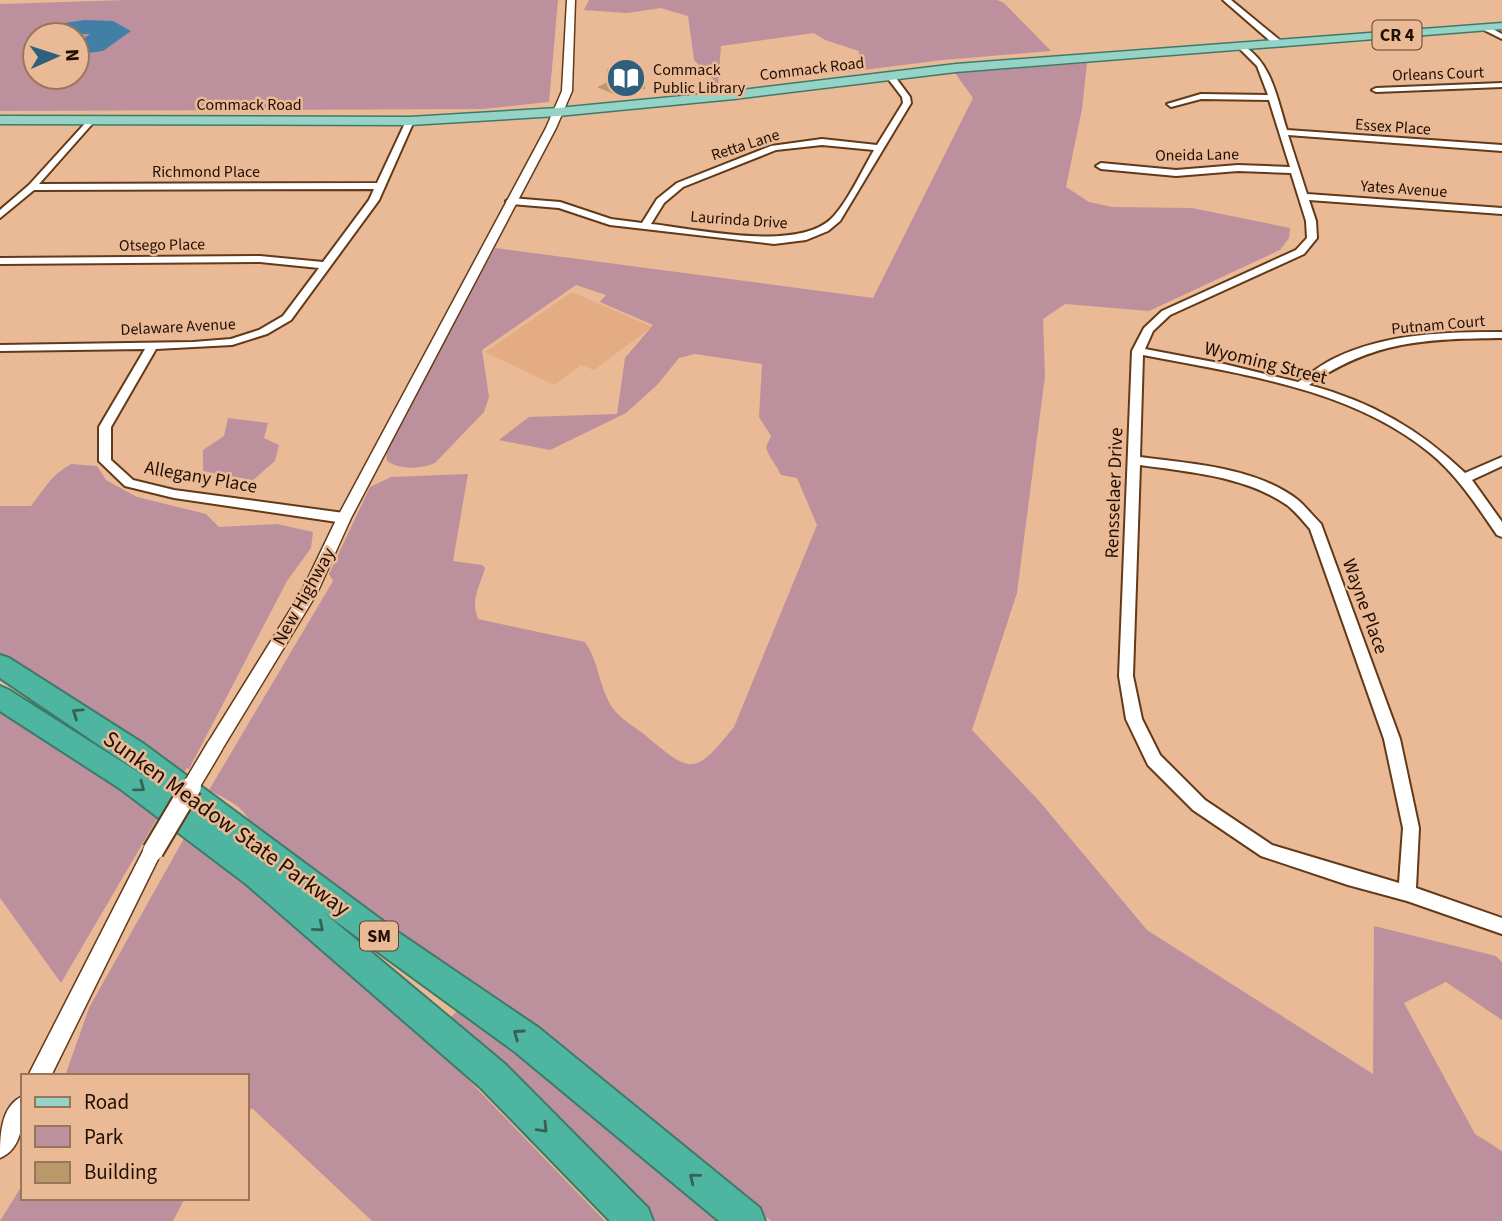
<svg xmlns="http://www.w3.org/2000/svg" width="1502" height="1221" font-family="'Source Sans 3',sans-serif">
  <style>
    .built { fill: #e3ac83 }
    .green { fill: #bd909e; fill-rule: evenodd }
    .water { fill: #417fa6 }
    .building { fill: #b99969 }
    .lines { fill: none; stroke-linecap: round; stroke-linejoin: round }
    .minor-casing { stroke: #633a18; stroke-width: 4 }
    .tertiary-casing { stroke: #633a18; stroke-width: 3 }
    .primary-casing { stroke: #3d7b69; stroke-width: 3 }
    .motorway-casing { stroke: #3d7b69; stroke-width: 4 }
    .minor { fill: #fff; fill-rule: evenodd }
    .tertiary { fill: #fff; fill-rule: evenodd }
    .primary { fill: #94d3c6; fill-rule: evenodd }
    .motorway { fill: #4db5a0; fill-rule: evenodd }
    .tertiary-bridge-far1-casing { stroke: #633a18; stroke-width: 19; stroke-linecap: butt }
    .tertiary-bridge-casing { stroke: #633a18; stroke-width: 24; stroke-linecap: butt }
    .tertiary-bridge-far1 { stroke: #fff; stroke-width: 16 }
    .tertiary-bridge { stroke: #fff; stroke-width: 20 }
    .oneway { stroke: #366252 }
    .labels { text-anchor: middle; stroke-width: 5; stroke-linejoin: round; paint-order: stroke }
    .far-street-label { font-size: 16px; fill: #200f03; stroke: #eab995 }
    .far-poi-label { font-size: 16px; fill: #200f03; stroke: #eab995; text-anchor: start }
    .shield { fill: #eab995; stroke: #5d422f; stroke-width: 2 }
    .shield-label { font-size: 18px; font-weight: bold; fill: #200f03 }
    .street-label { font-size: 19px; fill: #200f03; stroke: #eab995 }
    .near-street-label { font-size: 23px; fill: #200f03; stroke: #eab995 }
  </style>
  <rect width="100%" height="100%" fill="#eab995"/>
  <path class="built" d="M572 292 652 327 594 370 581 365 554 385 485 352Z"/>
  <path class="green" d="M127 0H558L549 102 483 109 0 111V4ZM35 35H77V77H35Z
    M589 0H997L1004 3 1051 51 943 60 847 72 858 64 859 51 825 40 814 33 721 46 718 85 694 60 688 16 661 8 627 13 584 10Z
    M1087 63 1082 109 1066 187 1089 202 1112 207 1192 208 1290 228 1289 238 1280 250 1149 311 1065 304 1043 319 1045 376 1017 593 972 730 1040 802 1147 930 1373 1074 1374 926 1496 956 1502 962V1020L1446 982 1404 1003 1475 1134 1502 1151V1221H771L567 1060 251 824C243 805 227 800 209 790L333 581 329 574 370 487 391 477 468 474 453 561 482 565 485 568C480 587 470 599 478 619L585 642C599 662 599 687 612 707 619 718 635 727 645 735 692 775 695 775 734 727L817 525 797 478 781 475C776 464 769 458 766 447L771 436 759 417 762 364 695 354 679 358 657 385 626 413 550 450 499 440 529 417 617 414 625 358 653 325 600 302 606 295 576 285 482 350 489 397 484 412 435 463C421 469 400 470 387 461L386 449 495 248 873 298 973 98 955 73Z
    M228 418 268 423 264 438 279 445 275 461 253 480 203 471V450L224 436Z
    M71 464 97 466 106 480 137 497 206 514 219 527 277 524 313 532 311 548 287 581 189 769 187 768 182 775 120 728 0 657V506H31C46 487 50 476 71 464Z
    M0 713 161 812 61 983 0 898Z
    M187 833 396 1005 605 1221H372L252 1108 247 1114V1076H65L89 1008Z
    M458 1010 730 1221H651L446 1022Z
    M23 1184V1198H185L173 1221H0Z"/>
  <path class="water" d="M84 20 113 21 131 31 103 51 80 54H77V44L90 34H66L57 31 65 23Z"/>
  <path class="building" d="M610 67 641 68V74H645V89L627 90 616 95 597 87 606 83 607 69Z"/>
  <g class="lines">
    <g class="minor-casing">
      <path id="minor" d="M1223 0H1231L1282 42V46H1276Z
        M1487 26 1502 34V39L1484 30 1483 28Z
        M1242 45C1272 62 1277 99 1287 130L1502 145V151L1288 135 1307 194 1502 208V214L1309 200 1316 221 1317 238 1304 254 1170 315 1153 331 1145 349 1224 364 1298 382C1310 374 1322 364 1335 358 1387 333 1445 332 1502 332V338C1426 339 1374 340 1309 385 1372 402 1419 429 1465 473L1502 457V466L1472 480 1502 522V537L1497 535C1477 506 1458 476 1430 453 1351 388 1240 374 1143 355L1140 457C1192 464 1255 467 1298 500 1306 507 1313 516 1321 524L1400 739 1419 828 1416 888 1502 918V934L1407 901 1348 885 1261 856 1193 810 1148 765 1126 719 1119 676 1132 351 1144 328 1162 311 1296 250 1307 238 1306 221 1291 173 1238 171 1176 176 1101 169 1096 166 1101 163 1176 170 1238 165 1290 167 1269 100 1201 99 1171 107 1167 104 1201 94 1268 95 1257 66 1238 47ZM1140 465C1189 472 1245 476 1287 505 1296 512 1303 521 1310 529L1384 739 1403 828 1399 883 1272 845 1205 800 1160 755 1142 719 1133 676Z
        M887 74H893L910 97 911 103 840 221 828 231 806 240 774 244 610 225 559 208 511 204 506 201 511 198 560 202 611 219 642 223 657 199 677 183 771 146 822 139 877 145 903 103 902 97 886 76ZM822 145 874 150C863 169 846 205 831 219 796 252 697 229 651 224L664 203 683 187 776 150Z
        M1502 83V87L1376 92 1372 90 1376 88Z
        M90 118 94 121 93 123 39 184 377 183 406 121 410 118 414 121 379 200 291 320 267 334 232 345 156 349 111 427V460L133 480 174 490 344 513 350 518 349 521 344 523 174 498 129 487 125 486 99 461V427L145 349 0 351V345L193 342 231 339 259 330 283 316 319 268 260 262 0 264V258L260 256 323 262 369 200 374 189 34 190 0 218V210L29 185Z"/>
    </g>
    <g class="tertiary-casing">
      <path id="tertiary" d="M567 0H575L572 91 556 128 351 518 317 593 221 751 215 753 209 751 206 746 209 741 302 591 337 518 546 128 562 91Z
        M153 843 160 845 162 851 51 1076H28L146 845Z
        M23 1096C23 1118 24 1148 0 1158 0 1137 0 1106 23 1096Z"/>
    </g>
    <g class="primary-casing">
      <path id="primary" d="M1502 23V29L956 72 734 99 558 116 410 125 0 124V116L410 117 558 108 734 91 956 64Z"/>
    </g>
    <g class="motorway-casing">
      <path id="motorway" d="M0 655 9 658 144 744 402 935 539 1028 760 1208 765 1221H719L515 1052 323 912 505 1064 648 1208 653 1221H610L481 1088 246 884 119 788 0 711V686L9 690 152 781 0 678Z"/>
    </g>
    <use href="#minor" class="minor"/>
    <use href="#tertiary" class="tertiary"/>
    <use href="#primary" class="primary"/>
    <use href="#motorway" class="motorway"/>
    <g class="tertiary-bridge-far1-casing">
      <path id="tertiary-bridge-far1" d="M190 788 215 746"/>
    </g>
    <g class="tertiary-bridge-casing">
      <path id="tertiary-bridge" d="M153 851 191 787"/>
    </g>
    <use href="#tertiary-bridge-far1" class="tertiary-bridge-far1"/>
    <use href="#tertiary-bridge" class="tertiary-bridge"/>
  </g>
  <defs><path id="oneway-chevron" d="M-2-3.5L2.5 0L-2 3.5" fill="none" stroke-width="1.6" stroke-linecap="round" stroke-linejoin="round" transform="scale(1.75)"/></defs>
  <g class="oneway">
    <use href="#oneway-chevron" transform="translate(77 713) rotate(-146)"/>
    <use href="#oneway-chevron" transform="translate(140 787) rotate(37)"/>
    <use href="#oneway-chevron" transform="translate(319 927) rotate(40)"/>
    <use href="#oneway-chevron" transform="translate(518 1034) rotate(-145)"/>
    <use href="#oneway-chevron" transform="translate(543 1128) rotate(46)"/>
    <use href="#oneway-chevron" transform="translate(694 1178) rotate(-141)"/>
  </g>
  <defs>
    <g id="library-disc" transform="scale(2.0125)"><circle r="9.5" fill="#2e5f7d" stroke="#eab995"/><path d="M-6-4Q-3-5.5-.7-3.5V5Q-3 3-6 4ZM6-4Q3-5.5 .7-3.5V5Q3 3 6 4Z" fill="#fff"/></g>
  </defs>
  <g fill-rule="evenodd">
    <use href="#library-disc" x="626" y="78"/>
  </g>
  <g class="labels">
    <g class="far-street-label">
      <text transform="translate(812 68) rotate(-7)" y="6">Commack Road</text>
      <text transform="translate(1438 73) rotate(-2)" y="6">Orleans Court</text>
      <text x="249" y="110">Commack Road</text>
      <text transform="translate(1393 126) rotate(4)" y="6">Essex Place</text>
      <text transform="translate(745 144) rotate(-18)" y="6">Retta Lane</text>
      <text transform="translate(1197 154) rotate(-1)" y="6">Oneida Lane</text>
      <text x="206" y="177">Richmond Place</text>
      <text transform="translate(1404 188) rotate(4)" y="6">Yates Avenue</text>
      <text transform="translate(739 219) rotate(4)" y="6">Laurinda Drive</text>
      <text transform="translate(162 244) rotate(-1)" y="6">Otsego Place</text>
      <text transform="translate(1438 324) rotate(-5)" y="6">Putnam Court</text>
      <text transform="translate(178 326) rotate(-3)" y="6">Delaware Avenue</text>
    </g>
    <g class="far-poi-label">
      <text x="653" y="75">Commack<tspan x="653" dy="18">Public Library</tspan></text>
    </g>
    <g class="shield">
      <rect x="1372.5" y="20.5" width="49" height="29" rx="5"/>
      <rect x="360" y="921.5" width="38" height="29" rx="5"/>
    </g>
    <g class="shield-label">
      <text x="1397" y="41">CR 4</text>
      <text x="379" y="942">SM</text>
    </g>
    <g class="street-label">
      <text transform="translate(1266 362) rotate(14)" y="7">Wyoming Street</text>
      <text transform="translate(201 476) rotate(10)" y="7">Allegany Place</text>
      <text transform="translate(1113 493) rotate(-88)" y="7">Rensselaer Drive</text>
      <text transform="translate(303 596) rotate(-61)" y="7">New Highway</text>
      <text transform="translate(1366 606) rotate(70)" y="7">Wayne Place</text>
    </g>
    <g class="near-street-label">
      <text transform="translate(227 823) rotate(36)" y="8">Sunken Meadow State Parkway</text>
    </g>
  </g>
  <rect x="21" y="1074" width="228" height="126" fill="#eab995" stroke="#99755b" stroke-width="2"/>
  <rect x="35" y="1097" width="35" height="10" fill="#94d3c6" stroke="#99755b" stroke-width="2"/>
  <text x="84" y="1109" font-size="21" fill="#200f03">Road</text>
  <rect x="35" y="1126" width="35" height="21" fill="#bd909e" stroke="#99755b" stroke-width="2"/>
  <text x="84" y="1144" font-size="21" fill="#200f03">Park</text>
  <rect x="35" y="1162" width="35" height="21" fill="#b99969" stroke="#99755b" stroke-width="2"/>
  <text x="84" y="1179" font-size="21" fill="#200f03">Building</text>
  <g transform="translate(56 56) rotate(87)"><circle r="33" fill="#eab995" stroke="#99755b" stroke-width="2"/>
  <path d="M0-5L12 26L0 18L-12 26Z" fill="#2e5f7d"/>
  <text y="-10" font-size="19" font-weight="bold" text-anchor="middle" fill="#200f03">N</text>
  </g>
</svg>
